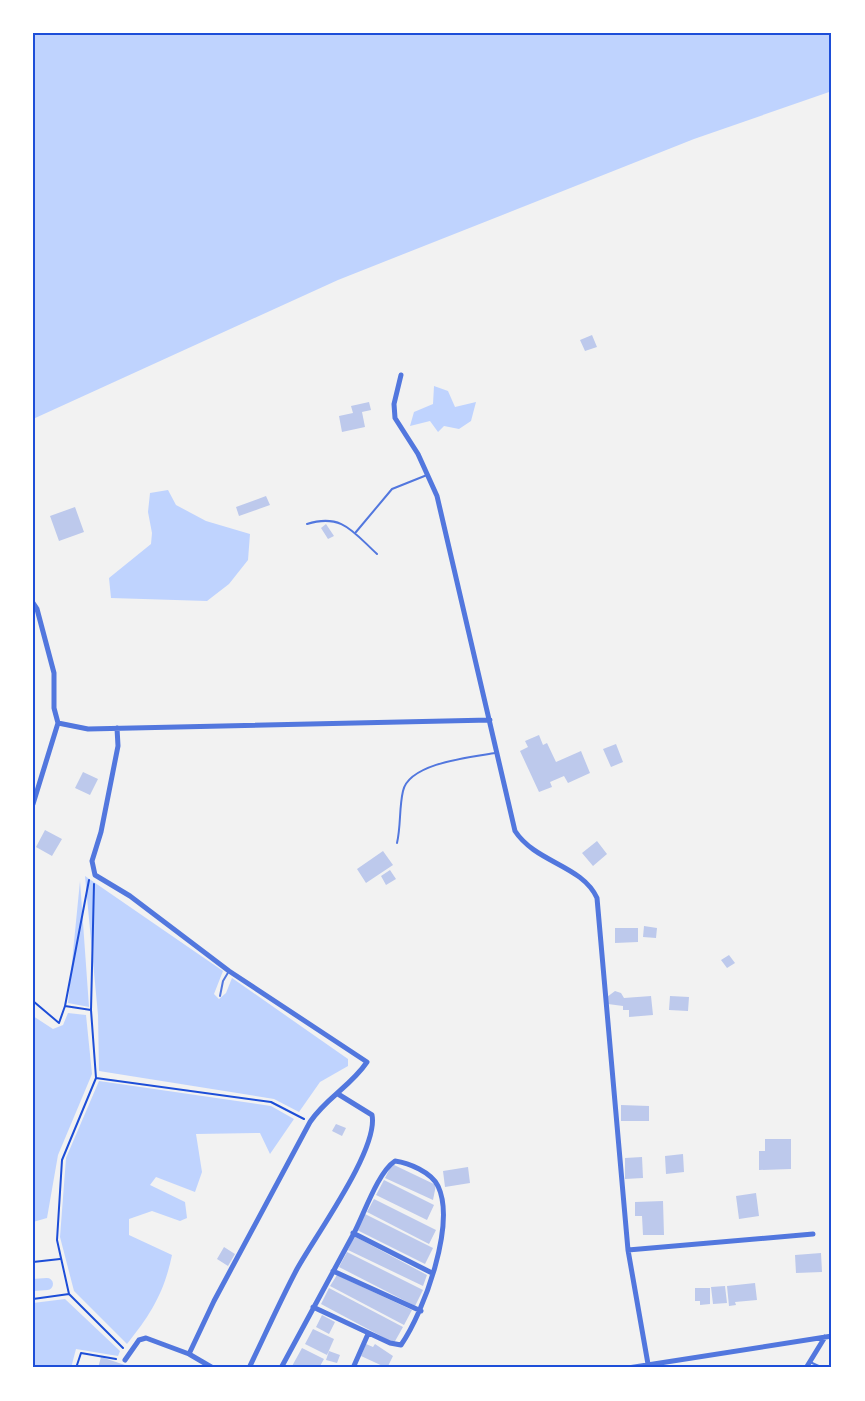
<svg xmlns="http://www.w3.org/2000/svg" width="865" height="1401" font-family="'DejaVu Sans',sans-serif">
  <style>
    .water { fill: #bfd3fe }
    .lines { fill: none; stroke-linecap: round; stroke-linejoin: round }
    .canal { stroke: #bfd3fe; stroke-width: 12 }
    .building { fill: #bdc9ec }
    .path { stroke: #1d4ed8; stroke-width: 2 }
    .service { stroke: #5277de; stroke-width: 2 }
    .minor { stroke: #5277de; stroke-width: 5 }
    .neatline { fill: none; stroke: #1d4ed8; stroke-width: 2 }
  </style>
  <rect width="100%" height="100%" fill="#f2f2f2"/>
  <path class="water" d="M33 33H832V91L694 139 338 280 33 419Z
    M434 386 448 391 455 407 476 402 471 421 459 429 444 426 438 432 430 421 410 426 414 412 433 404Z
    M168 490 176 505 206 521 250 534 248 560 229 584 207 601 111 598 109 578 151 544 152 533 148 512 150 493Z
    M85 876 223 971 214 994 219 999 226 993 232 978 348 1059V1066L320 1082 299 1112 274 1099 99 1071 98 1015Z
    M80 881 89 1007 68 1003Z
    M68 1013 86 1015 92 1074 58 1155 47 1218 33 1222V1016L53 1029 63 1025Z
    M99 1081 271 1106 294 1119 270 1154 260 1133 196 1134 202 1172 195 1192 156 1177 150 1185 185 1202 187 1218 180 1221 152 1211 129 1219V1235L172 1255C164 1293 151 1314 127 1344L74 1291 60 1237 66 1158Z
    M65 1299 120 1351 118 1356 76 1349 71 1368H33V1303Z"/>
  <g class="lines">
    <path class="canal" d="M33 1285 47 1284"/>
  </g>
  <path class="building" d="M592 335 597 347 585 351 580 340Z
    M369 402 371 410 362 412 365 427 342 432 339 416 353 413 351 406Z
    M266 496 270 505 239 516 236 507Z
    M75 507 84 532 59 541 50 516Z
    M326 524 334 536 328 539 321 528Z
    M539 735 543 745 547 743 556 762 581 751 590 773 568 783 564 776 550 782 552 787 539 792 520 751 528 747 525 741Z
    M616 744 623 762 611 767 603 749Z
    M83 772 98 779 90 795 75 788Z
    M45 830 62 839 52 856 36 847Z
    M597 841 607 854 593 866 582 853Z
    M383 851 393 865 366 883 357 869Z
    M390 870 396 879 386 885 381 876Z
    M644 926 657 928 656 938 643 937Z
    M615 928H638V942L615 943Z
    M729 955 735 963 727 968 721 960Z
    M615 991 621 993 624 998 651 996 653 1015 629 1017V1010H623V1006L608 1004 607 997Z
    M670 996 689 997 688 1011 669 1010Z
    M621 1105 649 1106V1121H621Z
    M336 1124 346 1128 342 1136 332 1131Z
    M765 1139H791V1169L759 1170V1151H765Z
    M683 1154 684 1172 666 1174 665 1156Z
    M642 1157 643 1178 625 1179V1158Z
    M392 1164 436 1185 433 1200 385 1178Z
    M468 1167 470 1183 445 1187 443 1171Z
    M384 1180 434 1205 427 1220 376 1195Z
    M756 1193 759 1216 739 1219 736 1196Z
    M374 1199 436 1230 429 1244 367 1212Z
    M663 1201 664 1235H643L642 1216H635V1202Z
    M365 1214 433 1248 425 1264 357 1230Z
    M354 1236 427 1275 423 1286 348 1250Z
    M224 1247 235 1254 228 1266 217 1259Z
    M347 1252 423 1290 415 1306 339 1267Z
    M821 1253 822 1272 796 1273 795 1255Z
    M337 1275 412 1310 404 1325 330 1286Z
    M755 1283 757 1300 735 1302 736 1305 729 1306 727 1286Z
    M725 1286 727 1303 713 1304 711 1287Z
    M329 1288 403 1327 394 1343 321 1304Z
    M695 1288H710V1304L700 1305V1301H695Z
    M322 1315 335 1322 329 1334 316 1327Z
    M313 1329 334 1339 327 1355 305 1344Z
    M366 1344 373 1347 375 1344 393 1356 387 1368 361 1356Z
    M302 1348 324 1359 319 1368H291Z
    M329 1351 340 1355 337 1363 326 1360Z
    M101 1357 125 1365 124 1368H98Z"/>
  <g class="lines">
    <path class="path" d="M94 884 91 1010 96 1078 62 1160 57 1240 69 1294 123 1348
      M33 1001 59 1023 65 1006 91 1010
      M65 1006 89 880
      M96 1078 271 1102 304 1119
      M33 1262 60 1259
      M33 1299 69 1294
      M76 1368 81 1353 116 1359"/>
    <path class="service" d="M307 524C342 513 353 532 377 554
      M356 532 392 489 427 475
      M397 843C401 826 399 808 403 791 409 763 471 757 495 753
      M220 996 223 981 229 971
      M810 1362 823 1368"/>
    <path class="minor" d="M401 375 394 404 395 418 418 454 437 496 515 831C536 863 582 865 597 898L628 1250 648 1364
      M33 603 37 609 54 673V708L58 723 33 804
      M58 723 88 729 490 720
      M117 728 118 746 101 832 92 861 95 875 130 896 229 971 367 1062C351 1086 326 1098 310 1122L214 1301 189 1354
      M353 1233 432 1273
      M628 1250 813 1234
      M333 1271 421 1311
      M125 1360 139 1340 146 1338 189 1354 213 1368
      M249 1368C265 1335 280 1301 297 1269 315 1236 379 1149 372 1115L338 1094
      M281 1368C305 1323 330 1278 354 1233 364 1214 378 1172 395 1161 409 1163 431 1172 438 1186 456 1224 424 1312 401 1345L390 1343 313 1307
      M353 1368 368 1334
      M628 1368 832 1336
      M806 1368 825 1337"/>
  </g>
  <rect width="865" height="1401" fill="none" stroke="#ffffff" stroke-width="69"/>
  <rect x="34" y="34" width="796" height="1332" class="neatline"/>
</svg>
